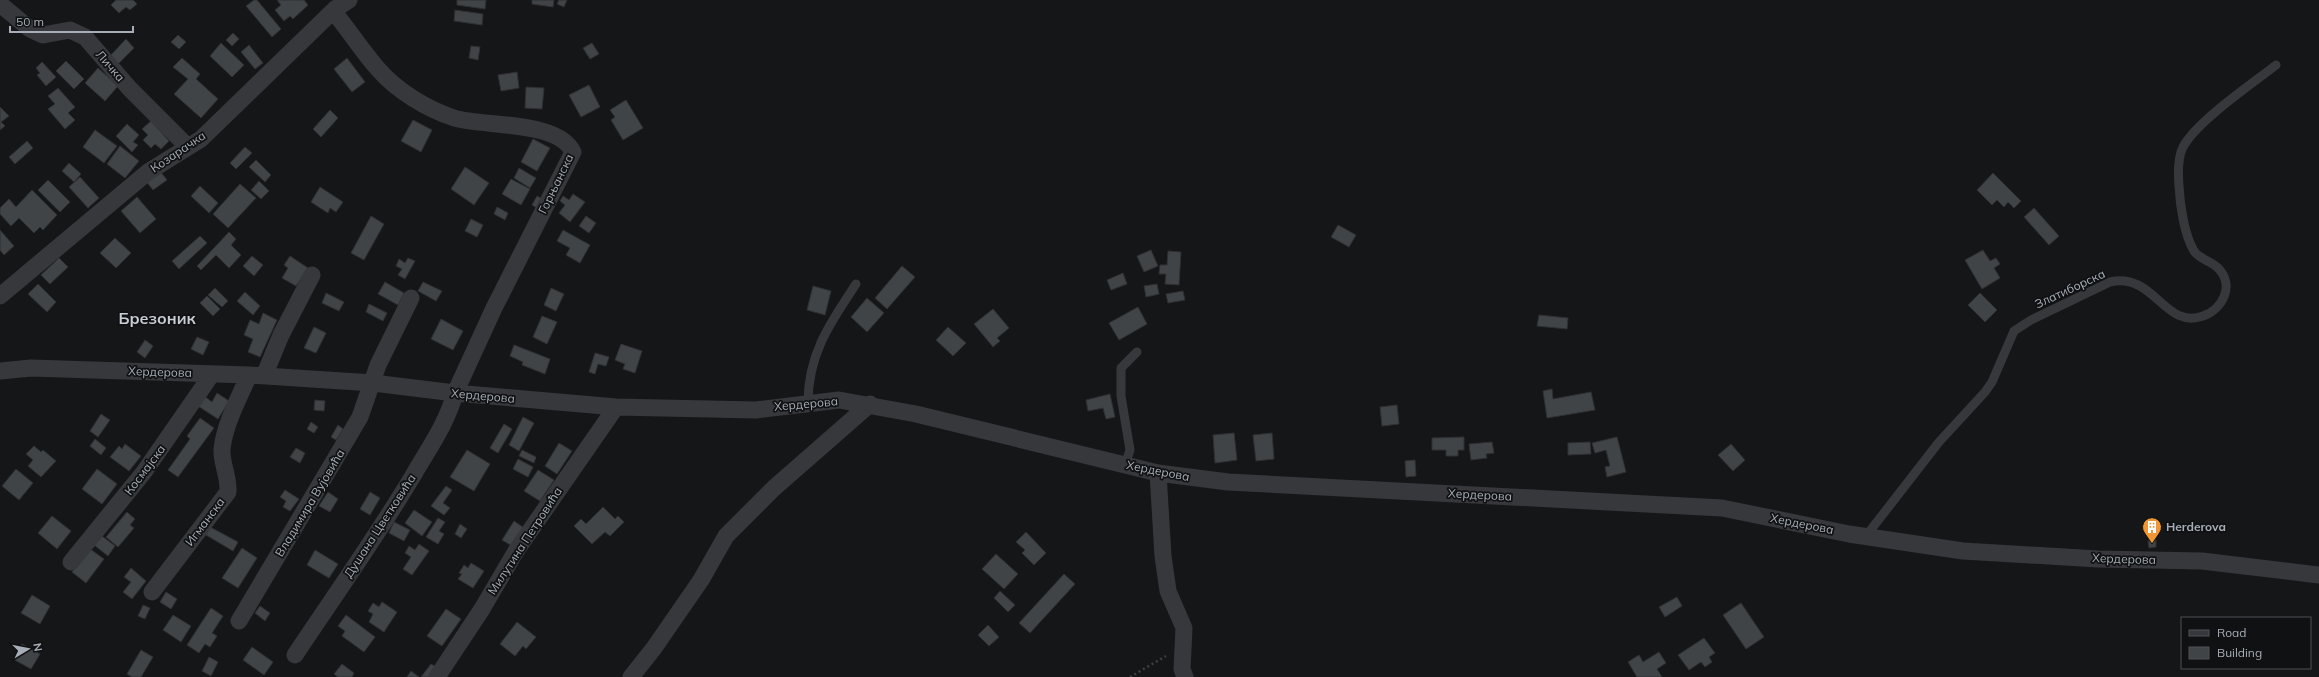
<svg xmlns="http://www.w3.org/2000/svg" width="2319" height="677" font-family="Mulish,sans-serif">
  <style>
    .building { fill: #414447; stroke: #2f3033 }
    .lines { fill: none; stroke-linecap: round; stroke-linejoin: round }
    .path { stroke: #3c3f43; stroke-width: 2.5; stroke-dasharray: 2 3; stroke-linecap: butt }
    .lane { stroke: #36383c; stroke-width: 9 }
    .street { stroke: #36383c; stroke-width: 17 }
    .labels { text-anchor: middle; stroke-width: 3.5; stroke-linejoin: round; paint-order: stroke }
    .street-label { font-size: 12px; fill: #a7aeb7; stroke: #101112 }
    .poi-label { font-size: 12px; font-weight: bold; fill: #a7aeb7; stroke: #101112; text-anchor: start }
    .district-label { font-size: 16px; font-weight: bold; fill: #c8cdd3; stroke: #101112 }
  </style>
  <rect width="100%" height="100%" fill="#151617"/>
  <path class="building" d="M116 0H133L137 4 130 10 126 7 119 13 111 5Z
    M254 0H257L281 29 272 37 246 6Z
    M277 0H304L308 5 293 19 290 16 284 21 275 10 281 5Z
    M457 0H486L485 9 457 5Z
    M532 0H554L553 7 532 4Z
    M559 0H567L564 7 557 4Z
    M455 10 483 14 482 25 454 21Z
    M233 33 239 39 232 46 226 40Z
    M178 35 186 42 179 49 171 42Z
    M126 39 134 48 118 64 110 56Z
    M221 43 244 65 232 77 210 56Z
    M592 43 599 54 590 59 583 48Z
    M249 45 263 63 255 69 241 52Z
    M471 46 480 47 478 60 469 58Z
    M182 58 200 74 196 79 218 99 201 118 174 94 188 79 173 67Z
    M347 58 365 82 352 92 334 69Z
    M66 61 84 79 74 89 56 71Z
    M42 62 56 77 46 86 37 75 40 73 36 68Z
    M98 68 118 86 105 101 85 83Z
    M517 72 519 88 501 91 498 75Z
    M589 85 600 107 581 117 569 95Z
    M526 87 544 88 542 109 525 108Z
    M58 88 75 107 68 113 75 120 65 129 48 109 55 104 48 96Z
    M626 100 643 128 623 140 611 120 615 117 610 110Z
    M0 107 9 116 1 122 5 126 0 130Z
    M330 110 338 118 321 137 313 129Z
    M413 120 432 130 421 152 401 141Z
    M151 121 169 141 161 149 155 144 151 148 143 140 148 135 142 129Z
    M127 124 139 135 133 142 138 145 132 152 116 136Z
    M95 130 117 146 104 163 83 147Z
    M533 139 550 148 537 171 521 162Z
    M27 141 33 148 15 164 9 157Z
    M120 146 139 161 125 178 107 164Z
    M245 147 252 153 236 169 230 163Z
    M256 160 271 175 265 182 249 167Z
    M69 163 81 174 74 182 62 171Z
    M465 167 489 183 474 205 451 189Z
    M519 168 536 178 530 188 514 178Z
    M159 170 167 180 153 190 146 181Z
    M1993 173 2021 201 2014 208 2008 202 2004 207 1997 200 1992 205 1977 190Z
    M80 177 99 198 88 208 69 187Z
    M511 179 530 189 521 205 502 194Z
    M48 180 70 202 60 212 38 190Z
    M259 181 269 191 261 199 251 190Z
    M240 184 256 198 228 228 213 214Z
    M200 186 218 203 209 213 191 196Z
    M320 187 343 202 336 212 330 208 328 213 311 202Z
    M32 190 57 215 43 230 40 227 34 233 19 218 11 226 0 214V208L9 199 16 207Z
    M573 194 585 202 570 222 559 213 565 205 560 201 563 196 569 200Z
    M537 196 542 199 537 208 532 205Z
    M137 197 156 219 140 233 121 211Z
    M497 207 508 213 505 220 494 214Z
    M2034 208 2059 236 2049 245 2024 217Z
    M371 216 384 224 364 260 351 253Z
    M586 216 596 223 589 233 579 226Z
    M471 219 483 225 477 237 465 231Z
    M1338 225 1356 235 1349 247 1331 237Z
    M0 230 14 246 4 255 0 250Z
    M563 230 590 245 580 263 566 255 570 248 557 241Z
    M229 232 236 239 231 245 241 255 229 268 216 255 201 270 197 266Z
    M200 236 207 243 179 269 172 261Z
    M115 238 131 253 116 268 100 253Z
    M1151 250 1158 266 1144 272 1137 256Z
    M1983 250 1990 261 1996 258 2000 264 1994 268 2000 278 1982 289 1965 260Z
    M1168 251 1181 252 1179 285 1165 284 1166 274H1159L1160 265H1167Z
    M252 256 263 265 254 276 243 266Z
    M290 256 308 268 296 286 282 278 288 268 284 265Z
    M59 258 68 267 50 284 41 275Z
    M408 258 415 261 405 279 398 275 402 269 396 266 399 259 405 263Z
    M902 266 915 277 887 309 875 298Z
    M1123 273 1127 284 1111 290 1107 280Z
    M385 282 404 293 398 305 378 294Z
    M423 282 442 291 436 301 418 291Z
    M38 284 56 302 47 312 28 294Z
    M1157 284 1159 294 1146 297 1144 286Z
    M813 286 831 291 825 315 807 310Z
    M215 288 228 301 222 307 208 295Z
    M551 288 564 294 556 311 544 305Z
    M1183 291 1185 300 1168 303 1166 294Z
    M245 292 260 306 253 315 237 301Z
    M326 293 344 302 339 311 322 303Z
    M1980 293 1997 310 1985 322 1968 305Z
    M207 296 220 309 213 316 200 303Z
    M867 298 884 313 867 332 851 317Z
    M369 304 387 313 383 321 366 312Z
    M1138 307 1147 324 1119 340 1109 323Z
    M993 309 1009 328 997 338 1000 341 993 347 974 324Z
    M263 313 277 320 260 357 248 352 253 339 244 335 250 320 259 324Z
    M1539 315 1568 318 1567 329 1537 326Z
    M542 316 557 322 547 344 533 337Z
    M441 319 463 331 453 350 431 339Z
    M314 327 326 333 316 353 304 348Z
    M948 327 966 343 953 356 936 340Z
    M197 337 209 342 203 355 191 349Z
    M145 340 153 346 145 358 137 352Z
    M621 344 642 351 635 373 623 369 625 364 615 360Z
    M514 345 550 359 545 374 522 365 523 362 510 356Z
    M595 353 609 357 606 366 598 364 595 374 589 372Z
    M1552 389 1553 399 1591 392 1595 410 1547 418 1543 391Z
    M217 393 229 401 218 419 198 406 204 396 212 402Z
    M1110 394 1115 417 1106 419 1103 408 1088 411 1086 400Z
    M315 400 325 401 324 411 314 410Z
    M1397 405 1399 424 1382 426 1380 407Z
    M101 414 110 420 98 437 90 431Z
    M523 417 534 423 519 451 509 445Z
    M200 418 214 428 178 477 168 470 190 439 187 436Z
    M311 422 318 427 314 433 307 429Z
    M504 424 512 429 498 453 490 448Z
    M338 425 343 429 336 440 331 437Z
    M1234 433 1237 460 1215 463 1213 435Z
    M1272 433 1274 459 1256 461 1253 435Z
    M1464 437V450H1458V456H1446V450H1432V438Z
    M1617 437 1626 472 1607 477 1605 467 1610 466 1606 450 1595 453 1592 443Z
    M95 439 106 448 101 455 90 446Z
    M1492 442 1494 453 1486 454 1487 458 1471 460 1469 444Z
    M1590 442 1591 454 1568 455V443Z
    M559 443 572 451 557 474 545 466Z
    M125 444 141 456 129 471 110 457 119 446 122 449Z
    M1731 444 1745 460 1733 471 1718 455Z
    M34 446 41 452 43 450 56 461 41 477 28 466 33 460 26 454Z
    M296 448 305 453 300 463 290 457Z
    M467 450 490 464 474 491 450 477Z
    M522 450 536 457 534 463 519 456Z
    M518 459 533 467 528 477 513 469Z
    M1415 460 1416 476 1406 477 1405 461Z
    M16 469 33 483 19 500 2 486Z
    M97 469 117 484 102 504 82 489Z
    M538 470 554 480 540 501 524 491Z
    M446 486 452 490 443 503 450 508 444 515 431 506Z
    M285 490 299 499 290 511 283 507 286 501 280 497Z
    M328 492 338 499 330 512 319 506Z
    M370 492 380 498 370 515 360 509Z
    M603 507 615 519 618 516 624 522 610 536 605 532 592 544 574 526 581 519 586 524Z
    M414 510 432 522 422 536 405 523Z
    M127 512 135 519 130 525 134 528 118 547 106 537Z
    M52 516 71 531 57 549 38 533Z
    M438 518 445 522 439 531 444 534 438 544 426 537Z
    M514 521 524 528 512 546 502 540Z
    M394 522 410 530 404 541 389 533Z
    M460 524 467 529 461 538 455 534Z
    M210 527 238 542 233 551 206 535Z
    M1026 532 1046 553 1034 565 1022 553 1025 550 1016 542Z
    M102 536 115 546 108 556 94 545Z
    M2156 540V547L2149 548 2148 541Z
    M419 544 429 551 412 575 403 569 411 557 405 553 409 546 415 550Z
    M242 548 257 558 238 588 222 578Z
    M90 549 104 559 86 583 72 572Z
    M315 550 338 564 329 578 307 565Z
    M996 554 1018 574 1004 589 982 569Z
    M471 563 484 571 473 588 458 579 462 574 459 573 464 565 468 568Z
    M131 568 146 581 132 599 123 592 131 582 124 577Z
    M1064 574 1075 584 1030 633 1019 623Z
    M1000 591 1015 605 1008 612 994 598Z
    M166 592 177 599 171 609 160 602Z
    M32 595 50 606 40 624 21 613Z
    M1677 597 1682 606 1665 617 1659 607Z
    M382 602 397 612 384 632 369 622 373 614 368 611 373 603 379 607Z
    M1741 603 1764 637 1746 649 1723 615Z
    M143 605 150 608 145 619 138 616Z
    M260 606 270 613 265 621 255 613Z
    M211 608 223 616 212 633 217 636 210 647 205 644 199 653 187 645Z
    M446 609 461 619 442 646 427 636Z
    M173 615 191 626 181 642 163 630Z
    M346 615 375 637 364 652 342 636 345 631 338 626Z
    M517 622 536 637 526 649 523 646 515 656 500 644Z
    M988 625 999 637 989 646 978 635Z
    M1704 638 1715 653 1709 657 1712 662 1705 667 1701 662 1689 670 1678 655Z
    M22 644 40 654 31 669 13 659Z
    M252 647 273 662 264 675 243 660Z
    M141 650 153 657 141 677H132L127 674Z
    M1659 652 1666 663 1657 669 1662 677H1637L1628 662 1639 655 1643 662Z
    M209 657 218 662 211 676 202 671Z
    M342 664 354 673 352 677H338L334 674Z
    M431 664 436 667 429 677H421Z
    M411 671 419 677H407Z"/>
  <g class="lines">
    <path class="path" d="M1130 677 1166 656"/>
    <path class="lane" d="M808 403C808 354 830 323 856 284
      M1125 465 1130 450 1121 396V368L1137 352
      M1866 536 1939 442 1985 392 1992 382 2014 331 2031 320 2110 282C2155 272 2164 330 2203 316 2223 309 2235 285 2218 268 2211 261 2199 259 2194 251 2184 234 2180 205 2179 186 2178 174 2178 157 2183 147 2197 121 2252 84 2276 65"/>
    <path class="street" d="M0 4 30 29 43 35 70 30 85 37 130 89 188 147
      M0 296 148 172 201 139 335 9 349 0
      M0 371 31 368 249 375 373 383 455 393 616 407 756 410 839 400 916 414 1158 473 1228 482 1722 508 1849 534 1963 551 2098 559 2202 561 2319 575
      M264 376 281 335 312 275
      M1158 473 1163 556 1168 591 1184 628 1182 669 1185 677
      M71 562 144 472 212 374
      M152 592 228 492C229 476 221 463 222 449 225 423 239 398 249 375
      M239 621 360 417 378 365 411 298
      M295 655C335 595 377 536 414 474 429 448 447 423 455 393L494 308 573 152C558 120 483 127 454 118 427 109 397 91 378 69 362 51 349 30 333 11
      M437 677 482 609 516 551 616 407
      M631 677 654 648 701 580 726 536 774 488 870 404"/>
  </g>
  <defs>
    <g id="building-pin" transform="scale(1)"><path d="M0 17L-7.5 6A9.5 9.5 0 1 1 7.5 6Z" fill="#f09634" stroke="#101112"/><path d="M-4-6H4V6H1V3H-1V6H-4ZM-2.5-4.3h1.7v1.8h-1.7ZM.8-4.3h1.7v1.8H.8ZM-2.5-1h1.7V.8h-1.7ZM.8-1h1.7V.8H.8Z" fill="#fff"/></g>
  </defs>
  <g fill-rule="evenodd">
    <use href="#building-pin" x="2152" y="527"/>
  </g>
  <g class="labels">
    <g class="street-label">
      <text transform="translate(110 66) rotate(49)" y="4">Личка</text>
      <text transform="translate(178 152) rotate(-34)" y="4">Козарачка</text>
      <text transform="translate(556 184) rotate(-64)" y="4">Горњанска</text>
      <text transform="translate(2070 289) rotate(-25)" y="4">Златиборска</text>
      <text transform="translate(160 372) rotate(2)" y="4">Хердерова</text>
      <text transform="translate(483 396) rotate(5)" y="4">Хердерова</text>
      <text transform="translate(806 404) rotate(-5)" y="4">Хердерова</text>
      <text transform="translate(145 470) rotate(-53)" y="4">Космајска</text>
      <text transform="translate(1158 471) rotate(11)" y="4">Хердерова</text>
      <text transform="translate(1480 495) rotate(3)" y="4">Хердерова</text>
      <text transform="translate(310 503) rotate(-59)" y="4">Владимира Вујовића</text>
      <text transform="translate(205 522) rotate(-53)" y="4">Игманска</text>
      <text transform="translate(1802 524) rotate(11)" y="4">Хердерова</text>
      <text transform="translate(380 526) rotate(-57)" y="4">Душана Цветковића</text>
      <text transform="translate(525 541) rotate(-57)" y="4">Милутина Петровића</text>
      <text transform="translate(2124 559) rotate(2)" y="4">Хердерова</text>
    </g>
    <g class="poi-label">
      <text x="2166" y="531">Herderova</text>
    </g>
    <g class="district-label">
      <text x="157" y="324">Брезоник</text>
    </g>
  </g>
  <rect x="2181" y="617" width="130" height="52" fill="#101112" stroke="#4c5054"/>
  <rect x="2189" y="630" width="20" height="6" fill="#36383c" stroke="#4c5054"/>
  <text x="2217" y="637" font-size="12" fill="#a7aeb7">Road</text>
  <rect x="2189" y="647" width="20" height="12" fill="#414447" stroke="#4c5054"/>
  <text x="2217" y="657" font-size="12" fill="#a7aeb7">Building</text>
  <g transform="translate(28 649) rotate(80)" stroke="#101112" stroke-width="3" paint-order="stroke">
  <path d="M0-3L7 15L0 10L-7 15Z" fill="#a7aeb7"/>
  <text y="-6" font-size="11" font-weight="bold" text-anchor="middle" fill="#a7aeb7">N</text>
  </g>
  <path d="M10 26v6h123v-6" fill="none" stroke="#a7aeb7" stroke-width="2"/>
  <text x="16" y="26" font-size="12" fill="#a7aeb7" stroke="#101112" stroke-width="3" paint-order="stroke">50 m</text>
</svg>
